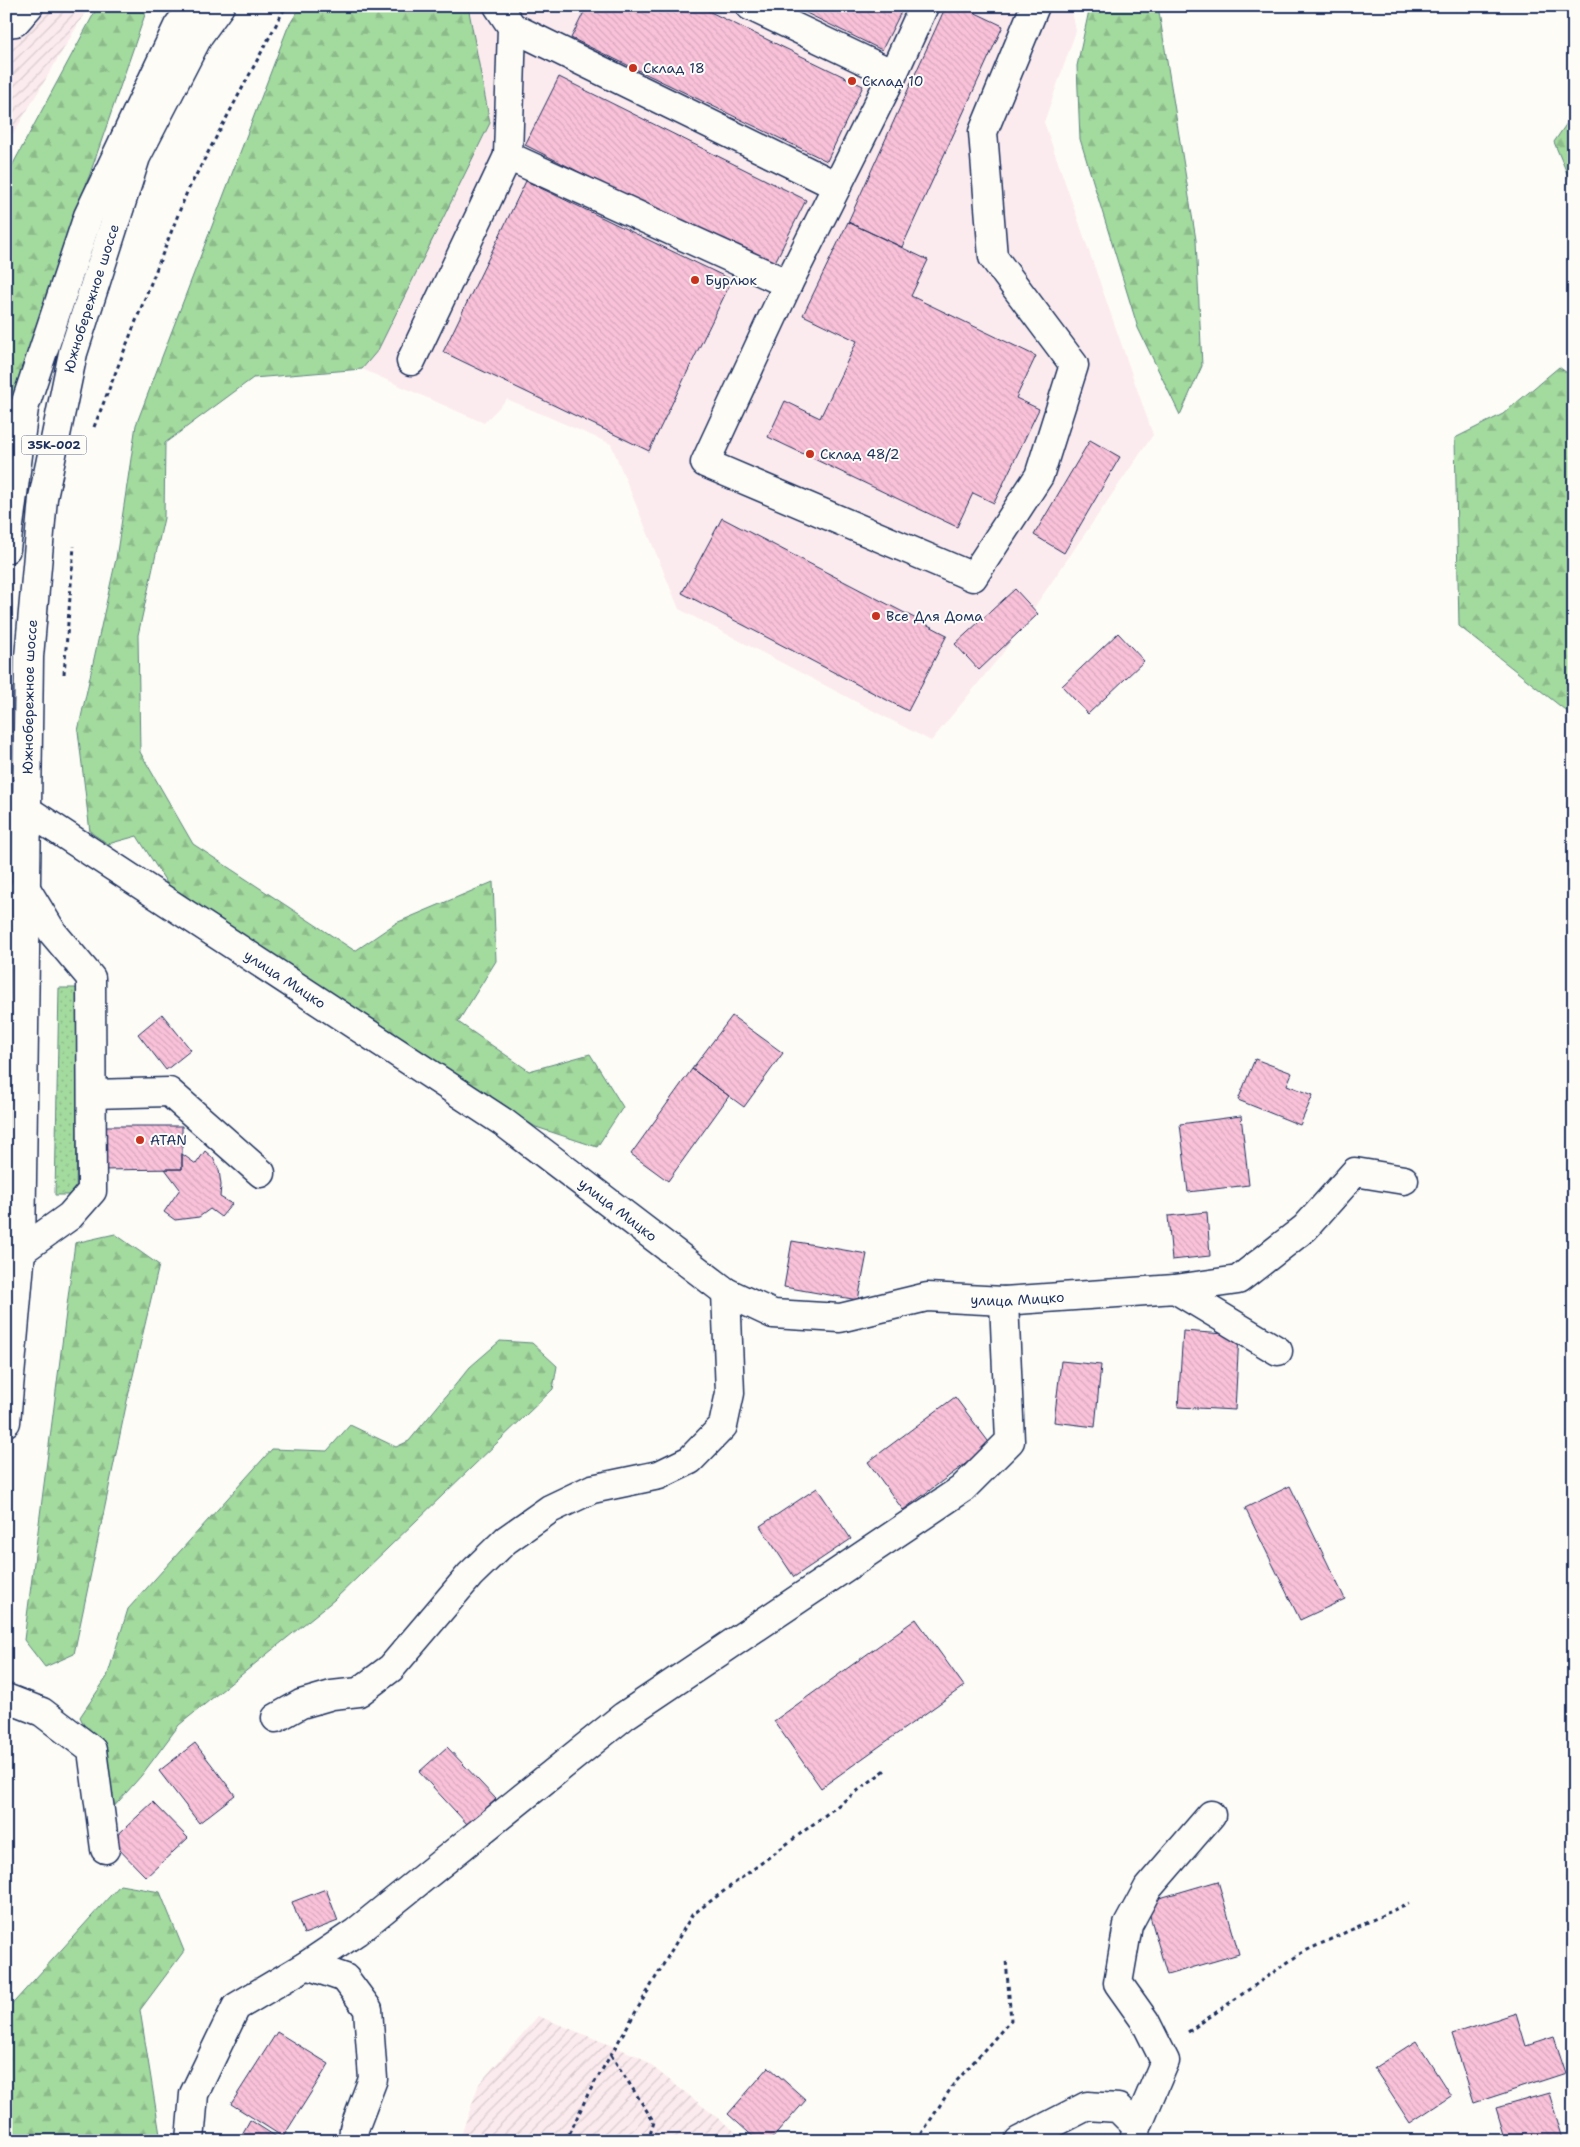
<svg xmlns="http://www.w3.org/2000/svg" width="1580" height="2147" font-family="'Shantell Sans',sans-serif">
  <style>
    .built { fill: #fcebee }
    .industrial { fill: url(#industrial-furrows) }
    .grass { fill: url(#grass-dots); stroke: #5f847e }
    .forest { fill: url(#forest-firs); stroke: #5f847e }
    .building { fill: url(#building-back-hatch); stroke: #1b2f5e }
    .lines { fill: none; stroke-linecap: round; stroke-linejoin: round }
    .minor-casing { stroke: #1b2f5e; stroke-width: 31 }
    .highway-casing { stroke: #1b2f5e; stroke-width: 31 }
    .path { stroke: #1b2f5e; stroke-width: 3; stroke-dasharray: 4 4; stroke-linecap: butt }
    .minor { stroke: #fdfcf7; stroke-width: 28 }
    .highway { stroke: #fdfcf7; stroke-width: 28 }
    .poi-dot { fill: #c8321e; stroke: #fdfcf7; stroke-width: 2 }
    .labels { text-anchor: middle; stroke-width: 4; stroke-linejoin: round; paint-order: stroke }
    .shield { fill: #fdfcf7; stroke: #5f6c8c; stroke-width: 1 }
    .shield-label { font-size: 12px; font-weight: bold; fill: #1b2f5e }
    .poi-label { font-size: 14px; fill: #1b2f5e; stroke: #fdfcf7; text-anchor: start }
    .street-label { font-size: 14px; fill: #1b2f5e; stroke: #fdfcf7 }
  </style>
  <defs>
    <pattern id="industrial-furrows" width="10" height="10" patternUnits="userSpaceOnUse" patternTransform="scale(1.25)"><rect width="10" height="10" fill="#fcebee"/><path d="M-1 1l2-2M0 10L10 0M9 11l2-2" fill="none" stroke="#d7cace"/></pattern>
    <pattern id="grass-dots" width="8" height="8" patternUnits="userSpaceOnUse" patternTransform="scale(1.25)"><rect width="8" height="8" fill="#a3da9e"/><path d="M2 2h.1M6 6h.1" fill="none" stroke="#8cbb8a" stroke-width="1.8" stroke-linecap="round"/></pattern>
    <pattern id="forest-firs" width="22" height="20" patternUnits="userSpaceOnUse" patternTransform="scale(1.25)"><rect width="22" height="20" fill="#a3da9e"/><path d="M5 1l3.5 6h-7zM16 11l3.5 6h-7z" fill="#8cbb8a"/></pattern>
    <pattern id="building-back-hatch" width="6" height="6" patternUnits="userSpaceOnUse" patternTransform="scale(1.25)"><rect width="6" height="6" fill="#fac2d9"/><path d="M-1 5l2 2M0 0l6 6M5-1l2 2" fill="none" stroke="#d6a7bd"/></pattern>
  </defs>
  <rect width="100%" height="100%" fill="#fdfcf7"/>
  <filter id="ink" filterUnits="userSpaceOnUse"><feTurbulence type="fractalNoise" baseFrequency=".02" numOctaves="2"/><feDisplacementMap in="SourceGraphic" scale="10" xChannelSelector="R" yChannelSelector="G"/><feConvolveMatrix kernelMatrix="1 2 1 2 8 2 1 2 1" color-interpolation-filters="sRGB"/></filter>
  <g filter="url(#ink)">
    <path class="built" d="M468 6H1071L1076 31 1044 122 1153 435 1002 654 931 741 679 609 611 444 507 399 484 423 362 369 378 350 490 123Z"/>
    <path class="industrial" d="M6 6H89L6 146Z
      M538 2016 640 2057 747 2141H459L479 2084Z"/>
    <path class="grass" d="M59 988H79L76 1195H55Z"/>
    <path class="forest" d="M98 6H148L6 417V177Z
      M301 6H468L490 123 378 350 362 369 253 378 165 443 164 518 138 635 140 752 193 844 355 951 396 923 493 882 496 961 458 1022 529 1071 590 1054 623 1107 597 1147 536 1127 184 910 137 836 108 844 90 832 78 731 116 559 136 425 288 27Z
      M1090 6H1158L1196 240 1202 366 1180 415 1138 328 1080 139 1077 66Z
      M1574 113V190L1554 142Z
      M1559 367 1574 378V717L1459 626 1455 438 1503 414Z
      M115 1234 159 1265 127 1401 74 1654 45 1667 24 1640 75 1243Z
      M500 1341 532 1343 557 1366 553 1389 334 1600 179 1725 141 1776 104 1818V1766L80 1717 107 1677 128 1609 272 1449 327 1451 350 1425 396 1447 409 1441 470 1367Z
      M120 1885 160 1892 184 1951 140 2010 161 2141H6V2011Z"/>
    <path class="building" d="M587 6H698L863 86 827 161 571 38Z
      M792 6H904L882 50Z
      M946 6H961L1003 26 902 247 848 222Z
      M559 77 806 200 772 268 525 145Z
      M526 181 732 280 649 451 443 352Z
      M848 222 928 260 911 296 1036 356 1016 398 1039 409 994 503 973 493 957 527 768 437 785 401 820 418 857 341 803 315Z
      M1090 440 1120 457 1064 553 1034 535Z
      M722 518 947 635 908 711 682 593Z
      M1015 589 1038 614 979 670 955 644Z
      M1118 633 1144 661 1088 714 1062 686Z
      M162 1014 191 1050 166 1070 138 1034Z
      M732 1016 783 1053 744 1107 692 1069Z
      M1255 1059 1292 1073 1287 1085 1313 1095 1300 1125 1238 1100Z
      M692 1069 729 1096 668 1181 631 1154Z
      M1241 1116 1249 1185 1188 1192 1180 1124Z
      M99 1126H182V1169L99 1170Z
      M205 1151 213 1158 219 1170 221 1185 220 1197 232 1204 221 1217 210 1209 199 1217 175 1220 164 1212 180 1189 165 1169H182V1154L196 1164Z
      M1207 1212 1210 1256 1172 1260 1168 1216Z
      M792 1241 867 1254 858 1300 784 1287Z
      M1183 1331 1239 1335 1235 1410 1178 1407Z
      M1061 1361 1101 1365 1095 1427 1054 1422Z
      M955 1397 991 1445 903 1510 868 1462Z
      M1290 1486 1345 1599 1300 1620 1245 1508Z
      M817 1488 851 1539 794 1577 760 1526Z
      M916 1619 964 1686 821 1788 774 1721Z
      M195 1743 235 1795 199 1823 159 1771Z
      M447 1747 496 1799 468 1825 419 1772Z
      M153 1802 188 1838 146 1877 111 1841Z
      M1218 1881 1239 1954 1167 1975 1146 1902Z
      M326 1889 338 1921 304 1934 292 1902Z
      M1516 2013 1526 2046 1554 2037 1566 2073 1474 2103 1452 2034Z
      M277 2032 329 2064 283 2137 231 2104Z
      M1416 2041 1451 2096 1410 2123 1374 2068Z
      M769 2067 806 2100 770 2141H758L728 2114Z
      M1549 2093 1563 2139 1506 2141 1496 2108Z
      M250 2120 278 2138 277 2141H241L240 2138Z"/>
    <g class="lines">
      <g class="minor-casing">
        <g id="minor">
          <path d="M498 6 512 27 508 156 788 284 705 463 973 577 1039 476 1074 365 993 257 983 132 1035 6"/>
          <path d="M750 6 893 74"/>
          <path d="M6 23 15 22 29 6"/>
          <path d="M512 27 837 186"/>
          <path d="M788 284 893 74 924 6"/>
          <path d="M411 361 508 156"/>
          <path id="s1" d="M6 806 27 810 503 1122 726 1292 773 1314 840 1318 927 1297 1004 1301 1175 1289 1278 1351"/>
          <path d="M92 1094 169 1092 261 1173"/>
          <path d="M21 1251 70 1216 92 1191 91 978 53 933 25 887"/>
          <path d="M1175 1289 1238 1280 1305 1228 1355 1172 1404 1180"/>
          <path d="M6 1698 42 1712 92 1750 105 1849"/>
          <path d="M276 1718 301 1704 332 1695 359 1692 391 1668 470 1575 506 1540 550 1509 592 1489 659 1475 690 1460 723 1426 730 1393 726 1292"/>
          <path d="M307 1965 356 1932 624 1716 962 1489 1010 1441 1004 1301"/>
          <path d="M1137 2127 1165 2061 1145 2021 1118 1983 1128 1925 1148 1888 1211 1815"/>
          <path d="M190 2141 194 2094 236 2007 307 1965 345 1978 368 2009 373 2079 354 2129 353 2141"/>
          <path d="M1019 2141 1087 2106 1118 2108 1137 2127 1134 2141"/>
        </g>
      </g>
      <g class="highway-casing">
        <g id="highway">
          <path d="M6 549 24 408 88 216 178 26 194 6"/>
          <path id="s2" d="M6 1422 21 1251 29 657 43 498 73 353 136 157 199 35 220 6"/>
        </g>
      </g>
      <path class="path" d="M94 427 187 192 286 6
        M64 674 74 546
        M1188 2032 1301 1953 1409 1903
        M611 2055 654 2122 648 2141
        M566 2141 588 2094 692 1915 888 1768
        M917 2141 953 2085 1011 2020 1006 1960"/>
      <use href="#minor" class="minor"/>
      <use href="#highway" class="highway"/>
    </g>
  </g>
  <g class="poi-dot">
    <circle cx="633" cy="68" r="5"/>
    <circle cx="852" cy="81" r="5"/>
    <circle cx="695" cy="280" r="5"/>
    <circle cx="810" cy="454" r="5"/>
    <circle cx="876" cy="616" r="5"/>
    <circle cx="140" cy="1140" r="5"/>
  </g>
  <g class="labels">
    <rect class="shield" x="21.5" y="435.5" width="65" height="19" rx="4"/>
    <g class="shield-label">
      <text x="54" y="449">35К-002</text>
    </g>
    <g class="poi-label">
      <text x="643" y="73">Склад 18</text>
      <text x="862" y="86">Склад 10</text>
      <text x="705" y="285">Бурлюк</text>
      <text x="820" y="459">Склад 48/2</text>
      <text x="886" y="621">Все Для Дома</text>
      <text x="150" y="1145">ATAN</text>
    </g>
    <g class="street-label">
      <text dy="5" stroke="none"><textPath href="#s2" startOffset="1131">Южнобережное шоссе</textPath></text>
      <text dy="5" stroke="none"><textPath href="#s2" startOffset="726">Южнобережное шоссе</textPath></text>
      <text dy="5" stroke="none"><textPath href="#s1" startOffset="330">улица Мицко</textPath></text>
      <text dy="5" stroke="none"><textPath href="#s1" startOffset="735">улица Мицко</textPath></text>
      <text dy="5" stroke="none"><textPath href="#s1" startOffset="1170">улица Мицко</textPath></text>
    </g>
  </g>
  <rect width="1580" height="2147" fill="none" stroke="#fdfcf7" stroke-width="25"/>
  <rect x="12" y="12" width="1555" height="2122" fill="none" stroke="#1b2f5e" stroke-width="2" filter="url(#ink)"/>
</svg>
